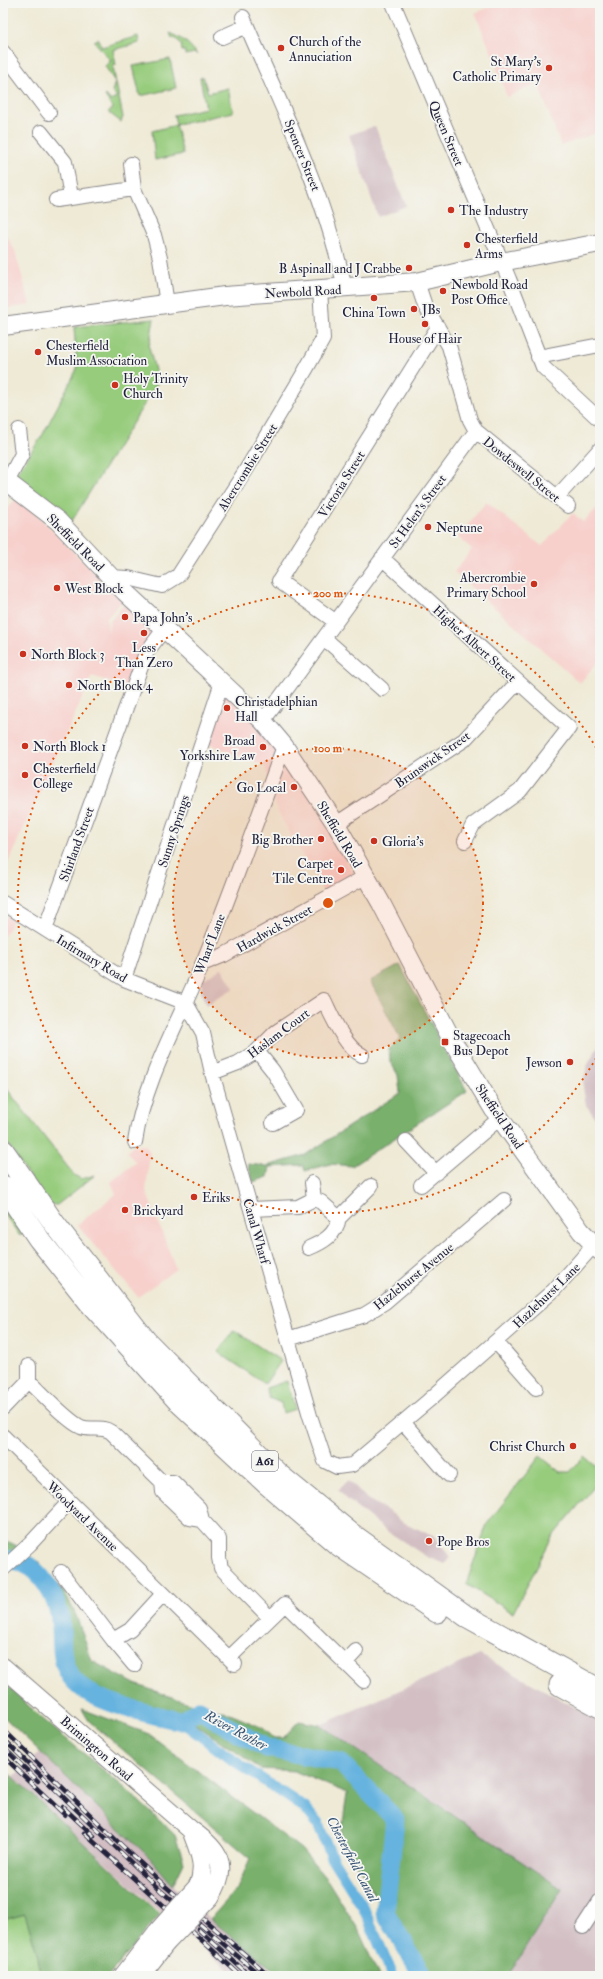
<svg xmlns="http://www.w3.org/2000/svg" width="603" height="1979" font-family="'IM FELL Double Pica',serif">
  <style>
    .built { fill: #f7d0cc }
    .industrial { fill: #d2bec3 }
    .green { fill: #97cc7d; stroke: #5c775c }
    .forest { fill: #79b06c; stroke: #4e6954 }
    .lines { fill: none; stroke-linecap: round; stroke-linejoin: round }
    .canal { stroke: #66b3df; stroke-width: 11 }
    .river { stroke: #66b3df; stroke-width: 19 }
    .minor-casing { stroke: #888688; stroke-width: 16 }
    .major-casing { stroke: #888688; stroke-width: 20 }
    .highway-casing { stroke: #888688; stroke-width: 23 }
    .minor { stroke: #fff; stroke-width: 14 }
    .major { stroke: #fff; stroke-width: 18 }
    .highway { stroke: #fff; stroke-width: 21 }
    .rail-casing { stroke: #22223b; stroke-width: 4.5 }
    .rail { stroke: #f6f6f2; stroke-width: 3; stroke-dasharray: 9; stroke-linecap: butt }
    .major-bridge-casing { stroke: #888688; stroke-width: 20; stroke-linecap: butt }
    .major-bridge { stroke: #fff; stroke-width: 18 }
    .ring { fill: none; stroke: #de560e; stroke-width: 2; stroke-dasharray: 2 4 }
    .poi-dot { fill: #c8321e; stroke: #f6f6f2; stroke-width: 1.5 }
    .labels { text-anchor: middle; stroke-width: 3.5; stroke-linejoin: round; paint-order: stroke }
    .shield { fill: #f6f6f2; stroke: #626272; stroke-width: 1 }
    .shield-label { font-size: 12px; font-weight: bold; fill: #22223b }
    .poi-label { font-size: 13px; fill: #22223b; stroke: #f6f6f2; text-anchor: start }
    .street-label { font-size: 13px; fill: #22223b; stroke: #f6f6f2 }
    .water-label { font-size: 14px; font-style: italic; fill: #3a5574; stroke: #f6f6f2 }
    .centre { fill: #de560e; stroke: #f6f6f2; stroke-width: 2 }
    .ring-label { font-size: 12px; text-anchor: middle; font-weight: bold; fill: #de560e; stroke: #f6f6f2; stroke-width: 3.5; stroke-linejoin: round; paint-order: stroke }
  </style>
  <rect width="100%" height="100%" fill="#f6f6f2"/>
  <filter id="ink" filterUnits="userSpaceOnUse"><feTurbulence type="fractalNoise" baseFrequency=".025" numOctaves="2"/><feDisplacementMap in="SourceGraphic" scale="8" xChannelSelector="R" yChannelSelector="G"/><feConvolveMatrix kernelMatrix="1 2 1 2 8 2 1 2 1" color-interpolation-filters="sRGB"/></filter>
  <filter id="wash" filterUnits="userSpaceOnUse"><feTurbulence type="fractalNoise" baseFrequency=".012" numOctaves="4" result="noise"/><feDisplacementMap in="SourceGraphic" scale="16" xChannelSelector="R" yChannelSelector="G"/><feGaussianBlur stdDeviation="0.9" result="paint"/><feColorMatrix in="noise" values="0 0 0 0 0 0 0 0 0 0 0 0 0 0 0 0 0 1.4 0 .05"/><feComposite in="paint" operator="in"/></filter>
  <g filter="url(#wash)">
    <rect width="100%" height="100%" fill="#efead6"/>
    <path class="built" d="M499 3H600V131L561 146 538 83 507 97 492 54 475 13Z
      M3 229 15 251 30 305 3 309Z
      M16 499 34 512 122 601 107 618 108 633 110 621 125 604 160 634 132 689 92 676 3 874V513Z
      M486 502 542 546 573 513 583 522 600 505V659L580 683 454 572 472 549 458 537Z
      M227 692 293 764 355 875 324 893 278 812 265 766 206 743 216 710Z
      M3 914 13 921 3 937Z
      M145 1145 150 1152 146 1191 176 1269 138 1297 77 1225 116 1194 111 1182 136 1162 127 1153 132 1146Z"/>
    <path class="industrial" d="M375 126 406 206 378 217 349 135Z
      M222 968 234 988 206 1005 201 993 203 980Z
      M600 1043V1122L596 1119 586 1105 583 1087 584 1077 588 1064Z
      M349 1480 367 1499 390 1512 401 1521 435 1537 450 1557 445 1564 427 1557 384 1529 348 1500 338 1490Z
      M480 1655 600 1721V1976H508L562 1889 320 1725Z
      M40 1752 150 1858 173 1885 210 1919 268 1965 258 1976H236L155 1908 13 1777Z"/>
    <path class="green" d="M170 33C183 38 190 44 197 55L195 53 185 55V51H182L181 44 176 38H172Z
      M138 36 139 43 113 50 116 65 113 66 114 73 123 117 121 122 108 112 113 108 105 96 106 95 111 101 117 97 112 91 115 82 105 66 111 61 94 41 99 39 102 47Z
      M170 59 176 88 140 96 133 66Z
      M203 77 208 93 228 88 233 112 176 125 183 154 155 160 152 131 176 125 174 115 206 108 200 78Z
      M154 319 149 347 158 382 70 524 14 477 42 436 77 369 74 327Z
      M3 1084 74 1175 81 1179 95 1175 57 1205H47L3 1136Z
      M3 1203 24 1231 20 1236 3 1212Z
      M234 1330 281 1361 265 1384 218 1352Z
      M287 1381 295 1409 283 1413 281 1403 269 1398 266 1388Z
      M540 1456 560 1472H570L584 1456 600 1470V1480L552 1537 513 1613 466 1584 487 1524Z
      M25 1914 38 1956 40 1976H3V1920Z"/>
    <path class="forest" d="M400 965 467 1091 352 1166 330 1164 305 1171 303 1165 270 1167 268 1177 253 1182 248 1164 267 1166 305 1155 400 1093 398 1075 390 1061 389 1049 400 1038 370 981Z
      M3 1539 17 1546 11 1554 3 1553Z
      M28 1557 39 1562 67 1596 77 1618 92 1661 135 1684 189 1703 223 1711 263 1728 274 1738H283L299 1721 320 1725 562 1889 508 1976H426L384 1915 364 1874 340 1845 347 1793 294 1771 261 1769 192 1722 128 1703 86 1685 69 1660 65 1621 55 1587 26 1560Z
      M3 1681 38 1715 127 1790 175 1835 184 1862 173 1885 150 1858 3 1716Z
      M82 1709 149 1734 301 1849 328 1881 358 1929 379 1976H281L210 1919 237 1889 250 1858 89 1721Z
      M3 1767 160 1915 108 1976H40L38 1956 25 1914 3 1920Z"/>
    <g class="lines">
      <path class="canal" d="M181 1721 230 1758 305 1808 318 1824 333 1860 363 1907 393 1976"/>
      <path class="river" d="M3 1559C9 1560 16 1560 21 1562 42 1571 56 1596 60 1618 64 1645 56 1667 81 1687 101 1704 155 1715 181 1721L199 1710 266 1748 340 1762 395 1819 385 1912 423 1976"/>
    </g>
  </g>
  <g filter="url(#ink)">
    <g class="lines">
      <g class="minor-casing">
        <path id="minor" d="M393 3 509 279 543 367 600 420
          M243 17C281 106 325 193 345 289
          M222 37 247 26
          M3 52 49 113
          M41 132 65 162 71 197
          M131 164 134 189 154 235 160 258 167 304
          M56 200 134 189
          M538 357 600 345
          M476 431 568 506
          M7 482 22 454 19 430
          M557 497 600 449
          M382 558 569 728 520 791 473 825 465 841
          M110 577 128 578 162 586 178 576 246 470 305 371 323 339 320 288
          M336 622 279 581 438 327
          M324 638 382 689
          M263 721 476 431 470 420 449 346 425 306 417 282
          M336 824 464 740 518 682
          M3 903 124 979 186 1003
          M45 929 146 653 165 628
          M202 964 224 955 365 877
          M124 979 222 682
          M186 1003 203 1033 212 1073 310 1416 325 1461 337 1467 352 1465 428 1401 554 1290 594 1245
          M257 1051 273 1071 296 1110 273 1123
          M212 1073 238 1063 257 1051 276 1032 324 1000C332 1016 345 1048 362 1055
          M406 1141 436 1173
          M135 1142C144 1082 177 1025 200 970 230 896 257 821 284 746
          M312 1183 314 1199
          M421 1185 500 1118
          M251 1209 298 1207 314 1199 321 1202 339 1218 371 1186
          M309 1248C323 1242 336 1235 339 1218
          M288 1339 364 1315 385 1302 504 1200
          M496 1342 536 1388
          M29 1381C41 1392 67 1421 81 1427 91 1431 101 1425 111 1432L162 1482 163 1492 190 1518 202 1520
          M3 1408 29 1381V1366
          M403 1422 449 1475
          M3 1436 235 1664
          M162 1482H173L199 1508 202 1520 219 1539V1558L221 1568 270 1618
          M3 1569 30 1544 69 1502
          M61 1572 113 1640 130 1630 163 1594
          M113 1640 134 1665
          M229 1658 285 1604 364 1681
          M345 1663 356 1651
          M583 1927 600 1901"/>
      </g>
      <g class="major-casing">
        <path id="major" d="M3 326 225 296 417 282 501 262 600 243
          M3 479 58 521 125 592 263 721 284 746 336 824 381 903 452 1040 494 1110 581 1231 600 1251
          M3 1667 191 1830C218 1849 231 1865 210 1897
          M191 1830C198 1849 207 1866 198 1886
          M123 1976 157 1932
          M140 1976 166 1943"/>
      </g>
      <g class="highway-casing">
        <path id="highway" d="M3 1150 54 1223 146 1341 278 1474 349 1532 466 1616 600 1690
          M3 1186 39 1239 90 1303 179 1402 267 1484 337 1544 437 1612
          M560 1685 600 1707"/>
      </g>
      <use href="#minor" class="minor"/>
      <use href="#major" class="major"/>
      <use href="#highway" class="highway"/>
      <g class="rail-casing">
        <path id="rail" d="M3 1729 115 1839 165 1886 270 1976
          M3 1739 161 1891 261 1976
          M3 1747 38 1781
          M3 1756 65 1815
          M63 1807 94 1836
          M84 1833 241 1976
          M198 1929 250 1976"/>
      </g>
      <use href="#rail" class="rail"/>
      <g class="major-bridge-casing">
        <path id="major-bridge" d="M157 1932 198 1886
          M166 1943 210 1897"/>
      </g>
      <use href="#major-bridge" class="major-bridge"/>
    </g>
  </g>
  <circle cx="328" cy="903" r="155" fill="#de560e" fill-opacity=".12"/>
  <g class="ring">
    <circle cx="328" cy="903" r="155"/>
    <path d="M599 1053A310 310 0 1 1 599 753"/>
  </g>
  <g class="poi-dot">
    <circle cx="281" cy="48" r="4"/>
    <circle cx="549" cy="68" r="4"/>
    <circle cx="451" cy="210" r="4"/>
    <circle cx="467" cy="245" r="4"/>
    <circle cx="409" cy="268" r="4"/>
    <circle cx="443" cy="291" r="4"/>
    <circle cx="374" cy="298" r="4"/>
    <circle cx="414" cy="309" r="4"/>
    <circle cx="425" cy="324" r="4"/>
    <circle cx="38" cy="352" r="4"/>
    <circle cx="115" cy="385" r="4"/>
    <circle cx="428" cy="527" r="4"/>
    <circle cx="534" cy="584" r="4"/>
    <circle cx="57" cy="588" r="4"/>
    <circle cx="125" cy="617" r="4"/>
    <circle cx="144" cy="633" r="4"/>
    <circle cx="23" cy="654" r="4"/>
    <circle cx="69" cy="685" r="4"/>
    <circle cx="227" cy="708" r="4"/>
    <circle cx="25" cy="746" r="4"/>
    <circle cx="263" cy="747" r="4"/>
    <circle cx="25" cy="775" r="4"/>
    <circle cx="294" cy="787" r="4"/>
    <circle cx="321" cy="839" r="4"/>
    <circle cx="374" cy="841" r="4"/>
    <circle cx="341" cy="870" r="4"/>
    <rect x="441" y="1038" width="8" height="8" rx="2"/>
    <circle cx="570" cy="1062" r="4"/>
    <circle cx="194" cy="1197" r="4"/>
    <circle cx="125" cy="1210" r="4"/>
    <circle cx="573" cy="1446" r="4"/>
    <circle cx="429" cy="1541" r="4"/>
  </g>
  <g class="labels">
    <rect class="shield" x="252" y="1451" width="26" height="20" rx="3"/>
    <g class="shield-label">
      <text x="265" y="1465">A61</text>
    </g>
    <g class="poi-label">
      <text x="289" y="46">Church of the<tspan x="289" dy="15">Annuciation</tspan></text>
      <text x="541" y="66" text-anchor="end">St Mary's<tspan x="541" dy="15">Catholic Primary</tspan></text>
      <text x="459" y="215">The Industry</text>
      <text x="475" y="243">Chesterfield<tspan x="475" dy="15">Arms</tspan></text>
      <text x="401" y="273" text-anchor="end">B Aspinall and J Crabbe</text>
      <text x="451" y="289">Newbold Road<tspan x="451" dy="15">Post Office</tspan></text>
      <text x="422" y="314">JBs</text>
      <text x="374" y="317" text-anchor="middle">China Town</text>
      <text x="425" y="343" text-anchor="middle">House of Hair</text>
      <text x="46" y="350">Chesterfield<tspan x="46" dy="15">Muslim Association</tspan></text>
      <text x="123" y="383">Holy Trinity<tspan x="123" dy="15">Church</tspan></text>
      <text x="436" y="532">Neptune</text>
      <text x="526" y="582" text-anchor="end">Abercrombie<tspan x="526" dy="15">Primary School</tspan></text>
      <text x="65" y="593">West Block</text>
      <text x="133" y="622">Papa John's</text>
      <text x="144" y="652" text-anchor="middle">Less<tspan x="144" dy="15">Than Zero</tspan></text>
      <text x="31" y="659">North Block 3</text>
      <text x="77" y="690">North Block 4</text>
      <text x="235" y="706">Christadelphian<tspan x="235" dy="15">Hall</tspan></text>
      <text x="255" y="745" text-anchor="end">Broad<tspan x="255" dy="15">Yorkshire Law</tspan></text>
      <text x="33" y="751">North Block 1</text>
      <text x="33" y="773">Chesterfield<tspan x="33" dy="15">College</tspan></text>
      <text x="286" y="792" text-anchor="end">Go Local</text>
      <text x="313" y="844" text-anchor="end">Big Brother</text>
      <text x="382" y="846">Gloria's</text>
      <text x="333" y="868" text-anchor="end">Carpet<tspan x="333" dy="15">Tile Centre</tspan></text>
      <text x="453" y="1040">Stagecoach<tspan x="453" dy="15">Bus Depot</tspan></text>
      <text x="562" y="1067" text-anchor="end">Jewson</text>
      <text x="202" y="1202">Eriks</text>
      <text x="133" y="1215">Brickyard</text>
      <text x="565" y="1451" text-anchor="end">Christ Church</text>
      <text x="437" y="1546">Pope Bros</text>
    </g>
    <g class="street-label">
      <text transform="translate(447 133) rotate(67)" y="5">Queen Street</text>
      <text transform="translate(303 155) rotate(68)" y="5">Spencer Street</text>
      <text transform="translate(303 291) rotate(-3)" y="5">Newbold Road</text>
      <text transform="translate(247 467) rotate(-58)" y="5">Abercrombie Street</text>
      <text transform="translate(522 469) rotate(39)" y="5">Dowdeswell Street</text>
      <text transform="translate(341 484) rotate(-58)" y="5">Victoria Street</text>
      <text transform="translate(417 511) rotate(-54)" y="5">St Helen's Street</text>
      <text transform="translate(76 542) rotate(45)" y="5">Sheffield Road</text>
      <text transform="translate(475 643) rotate(42)" y="5">Higher Albert Street</text>
      <text transform="translate(432 759) rotate(-35)" y="5">Brunswick Street</text>
      <text transform="translate(173 831) rotate(-72)" y="5">Sunny Springs</text>
      <text transform="translate(340 834) rotate(59)" y="5">Sheffield Road</text>
      <text transform="translate(76 844) rotate(-70)" y="5">Shirland Street</text>
      <text transform="translate(274 928) rotate(-29)" y="5">Hardwick Street</text>
      <text transform="translate(209 944) rotate(-69)" y="5">Wharf Lane</text>
      <text transform="translate(92 958) rotate(31)" y="5">Infirmary Road</text>
      <text transform="translate(278 1033) rotate(-37)" y="5">Haslam Court</text>
      <text transform="translate(500 1116) rotate(56)" y="5">Sheffield Road</text>
      <text transform="translate(257 1231) rotate(74)" y="5">Canal Wharf</text>
      <text transform="translate(413 1276) rotate(-39)" y="5">Hazlehurst Avenue</text>
      <text transform="translate(546 1295) rotate(-44)" y="5">Hazlehurst Lane</text>
      <text transform="translate(83 1516) rotate(44)" y="5">Woodyard Avenue</text>
      <text transform="translate(97 1748) rotate(41)" y="5">Brimington Road</text>
    </g>
    <g class="water-label">
      <text transform="translate(236 1730) rotate(28)" y="5">River Rother</text>
      <text transform="translate(353 1859) rotate(62)" y="5">Chesterfield Canal</text>
    </g>
  </g>
  <circle cx="328" cy="903" r="6" class="centre"/>
  <g class="ring-label">
    <text x="328" y="597">200 m</text>
    <text x="328" y="752">100 m</text>
  </g>
  <rect width="603" height="1979" fill="none" stroke="#f6f6f2" stroke-width="16"/>
</svg>
